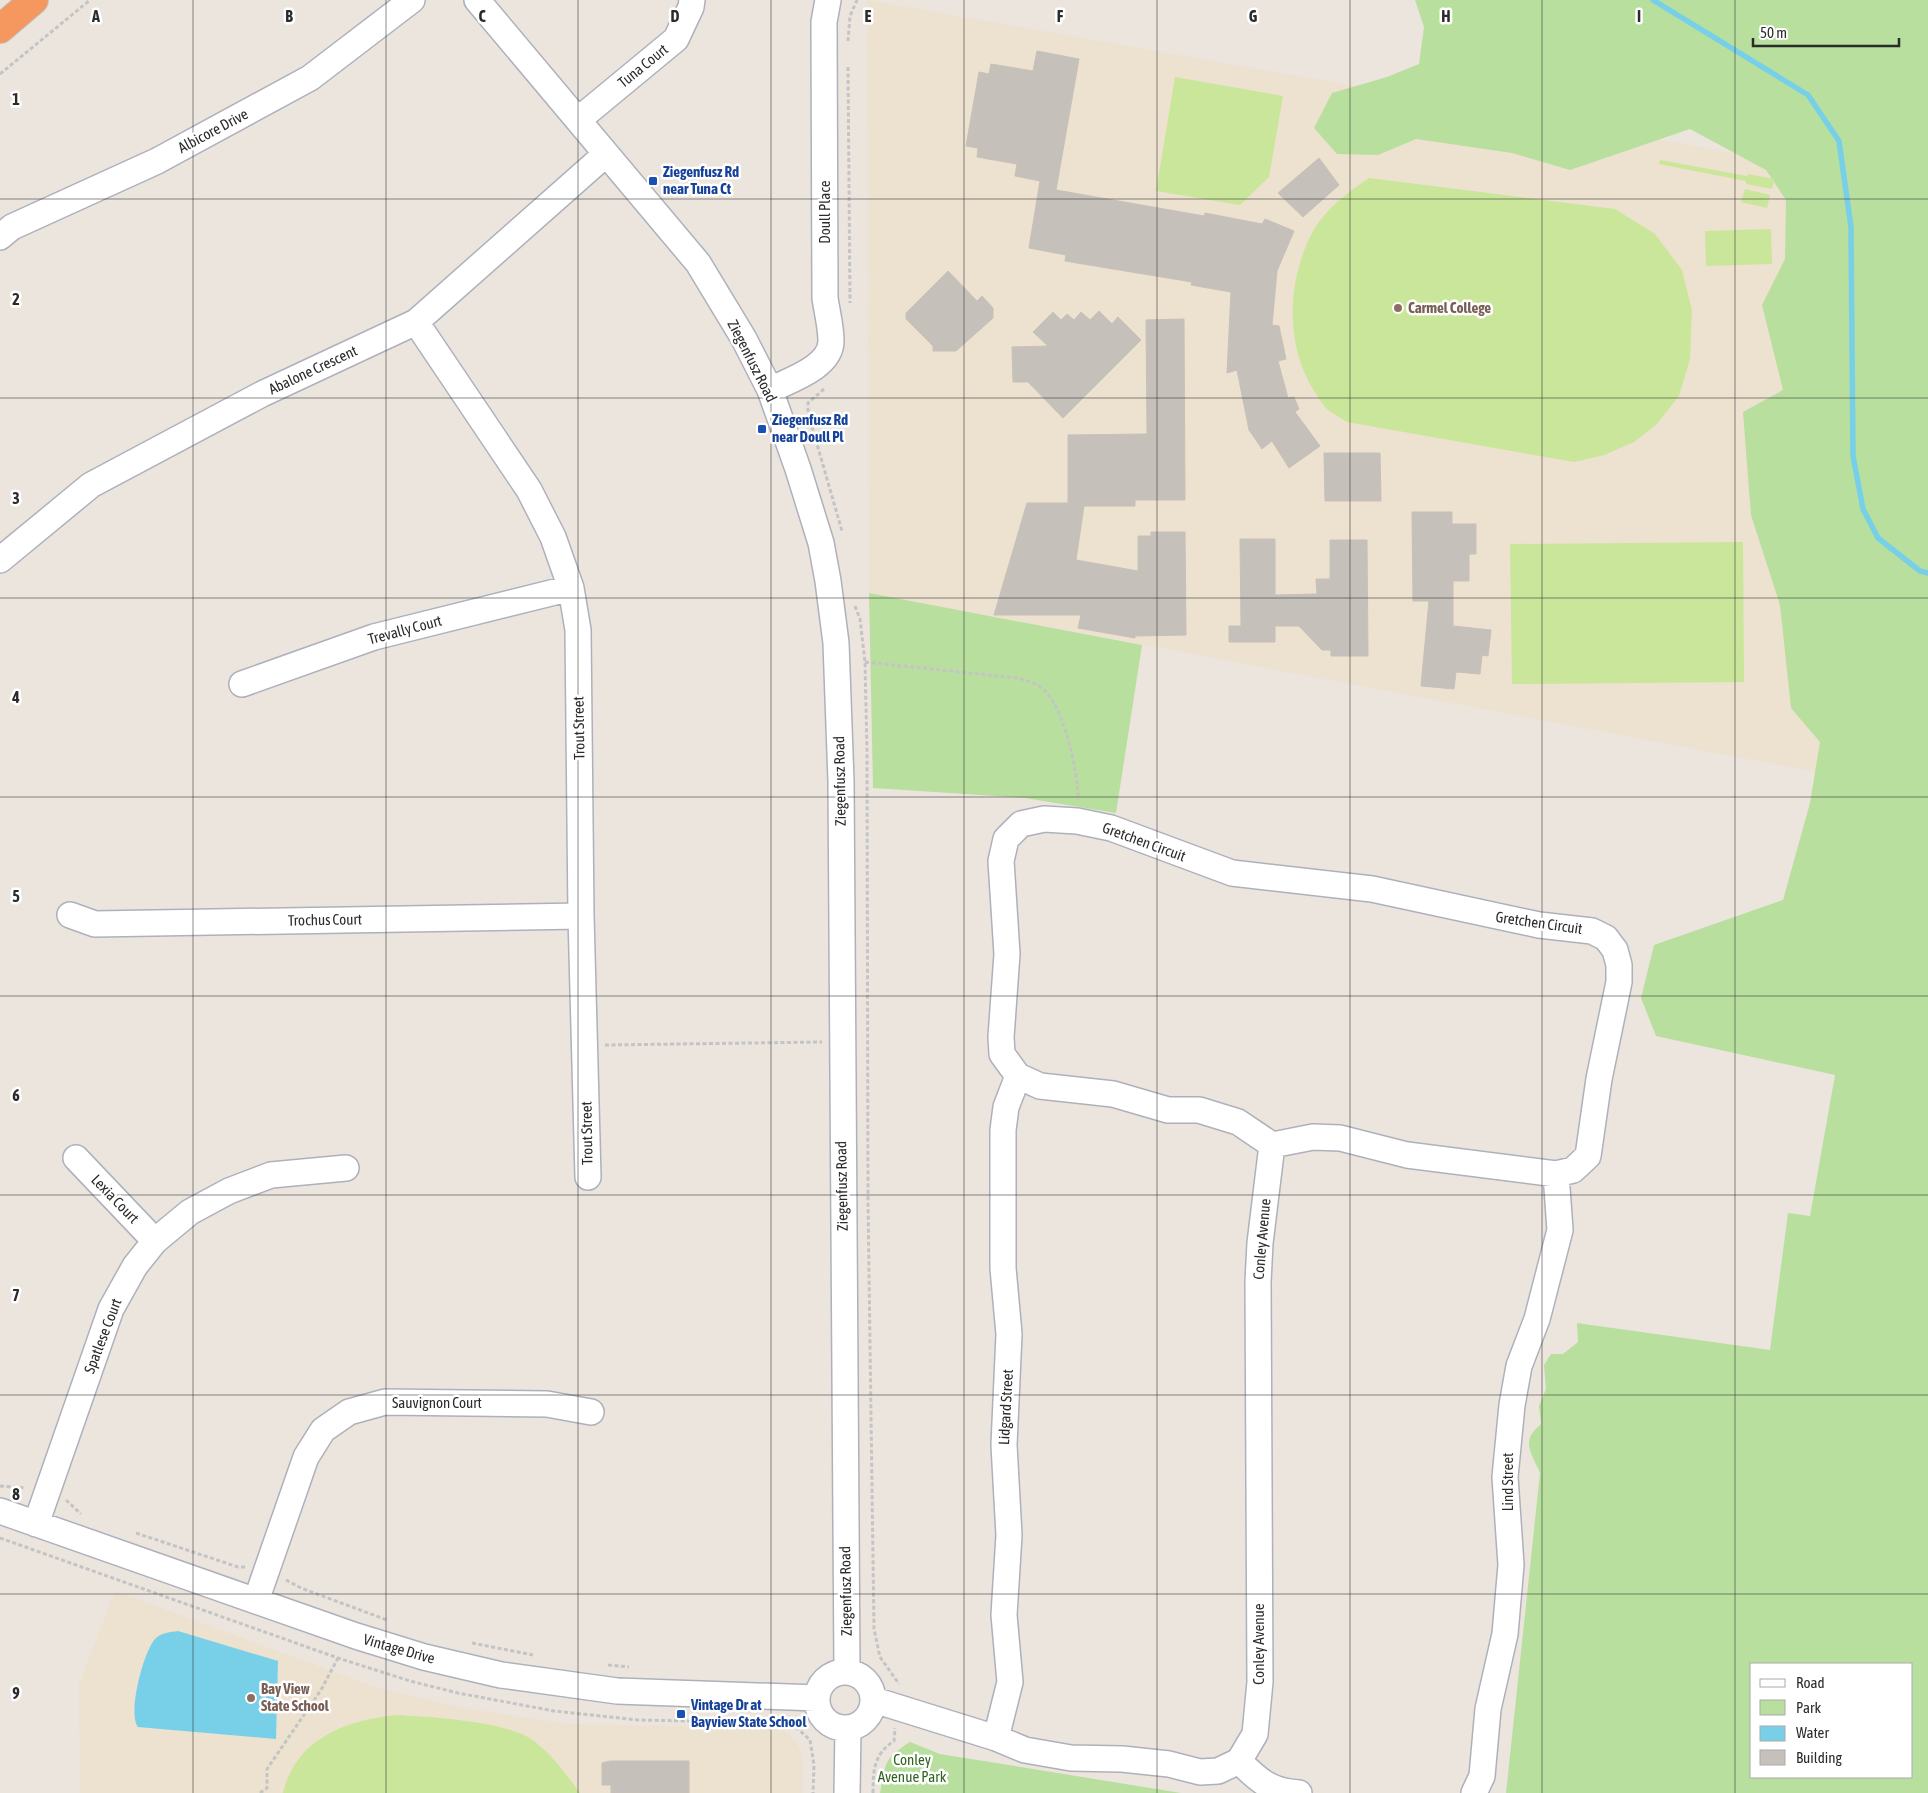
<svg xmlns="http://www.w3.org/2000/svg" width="1928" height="1793" font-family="'Asap Condensed',sans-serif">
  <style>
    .education { fill: #ede1cf }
    .green { fill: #b8df9e; fill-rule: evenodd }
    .pitch { fill: #cae69a }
    .water { fill: #77d0e8 }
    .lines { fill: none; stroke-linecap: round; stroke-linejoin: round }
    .stream { stroke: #77d0e8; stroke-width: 5.5 }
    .building { fill: #c5c0ba; stroke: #c7c1b8 }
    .minor-casing { stroke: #aeb1bb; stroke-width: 28 }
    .highway-casing { stroke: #c4c4c4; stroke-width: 30 }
    .path { stroke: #c4c4c4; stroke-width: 3; stroke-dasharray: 4 2.5; stroke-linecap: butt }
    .minor { stroke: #fff; stroke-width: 25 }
    .highway { stroke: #f59860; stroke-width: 28 }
    .grid { fill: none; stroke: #2b2b2b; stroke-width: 1; stroke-opacity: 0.55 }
    .transit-dot { fill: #1a4fb4; stroke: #fff; stroke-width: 2 }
    .education-dot { fill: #8d6e63; stroke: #fff; stroke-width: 2 }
    .labels { text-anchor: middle; stroke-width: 5; stroke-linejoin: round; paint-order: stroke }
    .street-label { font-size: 15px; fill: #2b2b2b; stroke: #fff }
    .transit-label { font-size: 15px; font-weight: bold; fill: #164399; stroke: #fff; text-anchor: start }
    .education-label { font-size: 15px; font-weight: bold; fill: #785e54; stroke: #fff; text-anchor: start }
    .park-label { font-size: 15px; fill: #31651f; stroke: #fff }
    .grid-label { font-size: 16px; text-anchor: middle; font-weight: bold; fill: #2b2b2b; stroke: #fff; stroke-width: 5; stroke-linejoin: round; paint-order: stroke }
  </style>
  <rect width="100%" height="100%" fill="#ece5de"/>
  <path class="education" d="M867 0 1928 187V793L869 593Z
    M115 1591 378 1688 468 1709 570 1724 773 1728 786 1731 797 1743 802 1755V1793H80L79 1684Z"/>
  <path class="green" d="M1415 0H1928V1793H1506L1540 1473C1531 1452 1520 1441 1541 1424L1539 1406 1546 1389 1544 1365 1551 1354H1563L1578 1342 1577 1323 1770 1350 1788 1213 1810 1216 1835 1075 1656 1036 1641 998 1654 945 1783 900 1810 803 1820 742 1791 708 1780 605 1751 515 1743 412 1783 390 1762 305 1785 259 1786 200 1766 170 1690 129 1570 170 1512 153 1416 139 1378 155 1337 154 1314 128 1332 93 1387 77 1419 64 1424 27ZM1752 1664H1912V1777H1752Z
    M869 593 1142 645 1116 813 1025 798 873 788Z
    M910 1742 940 1754 1181 1793H880C886 1763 883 1759 910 1742Z"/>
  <path class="pitch" d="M1175 77 1283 96 1269 177 1240 205 1156 191Z
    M1660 160 1747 176 1748 174 1774 179 1772 189 1746 184V181L1659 164Z
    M1369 178 1615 209 1655 234 1682 270 1692 310 1690 359 1679 396 1656 425 1634 442 1604 455 1574 462 1347 422C1340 417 1331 413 1325 407 1321 403 1318 396 1314 391 1285 345 1287 281 1312 233 1325 209 1347 193 1369 178Z
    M1745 189 1770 195 1767 208 1741 202Z
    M1771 229 1772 264 1706 266 1705 231Z
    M1743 542 1744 682 1512 684 1510 544Z
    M397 1715C430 1717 508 1721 534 1741 552 1755 567 1775 580 1793H283C296 1738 347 1720 397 1715Z"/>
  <path class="water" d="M178 1631 278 1661 276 1739 138 1727C127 1714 144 1649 156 1638 161 1633 171 1632 178 1631Z"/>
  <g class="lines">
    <path class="stream" d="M1653 0 1808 95 1839 141 1851 227 1853 456 1863 509 1878 538 1920 571 1928 573"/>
  </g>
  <path class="building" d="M1037 51 1079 59 1056 190 1204 216 1205 213 1262 224 1265 219 1294 231 1277 271 1272 325 1279 326 1286 359 1278 361 1288 398 1294 397 1299 409 1295 412 1320 446 1289 468 1272 441 1262 449 1249 430 1237 370 1227 373 1231 292 1191 285 1192 282 1065 261 1066 255 1029 248 1040 181 1015 176 1017 164 977 157 978 148 966 146 979 72 989 74 991 64 1033 71Z
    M1319 158 1339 185 1303 217 1278 193Z
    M948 271 977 301 982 296 993 308V318L956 351H933V346L906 319V313Z
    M1099 311 1112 324 1118 317 1141 340 1063 418 1028 382H1013L1012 347 1048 346 1033 332 1053 312 1061 320 1067 314 1074 320 1081 312 1090 320Z
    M1184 319 1185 500H1135V506H1084L1076 560 1138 571V536H1151V532H1185L1186 635 1135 636V638L1078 628 1081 615H994L1027 503H1068V435L1147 434 1146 320Z
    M1324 453H1380L1381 501H1325Z
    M1412 512H1452V524H1476V554H1469V581H1453V626L1491 630 1488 656 1482 655 1480 674 1456 672 1454 689 1421 686 1429 601H1413Z
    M1240 539H1275V595L1317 594 1316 579H1330V540H1367L1368 656H1331V650H1322L1299 626H1275V642H1229V626H1241Z
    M610 1761H689V1793H611V1785H602V1763Z"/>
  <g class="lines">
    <g class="minor-casing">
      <path id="minor" d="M477 0 698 263 744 339 770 390 798 469 821 543 828 581 836 643 841 781 847 1671
        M578 120 676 39 691 7 692 0
        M0 237 12 227 157 161 310 78 412 0
        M416 322 529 490 553 537 571 588 578 630 581 916 588 1177
        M770 390C790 380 831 367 831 341 831 327 827 312 825 298L824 22 828 0
        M0 560 91 485 262 394 416 322 606 154
        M242 684 374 637 571 588
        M1044 819 1077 821 1111 828 1232 873 1372 889 1539 925 1592 931 1606 938 1615 950 1619 965V982L1599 1079 1588 1156 1573 1170 1556 1174 1407 1155 1340 1138 1313 1137 1272 1145 1238 1122 1199 1110H1168L1113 1094 1040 1086 1018 1076 1002 1054 1001 1037 1007 954 1001 861 1006 839 1021 824Z
        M70 915 95 924 581 916
        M76 1158 155 1241
        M0 1511 356 1636 424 1657 501 1675 617 1691 817 1698
        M36 1524 111 1309 135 1266 155 1241 190 1212 229 1191 271 1175 346 1168
        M256 1601 306 1457 323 1430 349 1412 385 1402 547 1404 591 1412
        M817 1700a28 28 0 1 1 56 0a28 28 0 1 1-56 0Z
        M874 1700 996 1738 1025 1750 1071 1758 1122 1759 1169 1764 1200 1772 1218 1771 1239 1761 1255 1734 1260 1682 1258 1282 1260 1243 1272 1145
        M996 1738 1010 1682 1004 1615 1009 1535 1004 1445 1009 1334 1003 1268V1130L1006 1107 1018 1076
        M1239 1761C1259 1781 1270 1791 1299 1793
        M847 1793 848 1728
        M1474 1793 1482 1776 1488 1709 1505 1634 1511 1565 1505 1477 1512 1405 1519 1366 1537 1319 1560 1230 1556 1174"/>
    </g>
    <g class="highway-casing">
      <path id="highway" d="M0 29 34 0"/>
    </g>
    <path class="path" d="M848 41 850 16 857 0
      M848 67 850 303
      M0 74 90 0
      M824 389 808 403V413L842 531
      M855 606 860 619 865 662 867 752 868 1201 874 1629 880 1657 899 1684
      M865 662 1017 678C1024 680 1033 682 1039 686 1064 701 1078 773 1078 800
      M605 1045 822 1042
      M0 1486 26 1488
      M66 1500 81 1514
      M136 1533 238 1567H245
      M0 1538 338 1658 410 1681 458 1693 554 1711 638 1720 792 1723 810 1740 814 1765 813 1793
      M286 1580 301 1588 387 1620
      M472 1643 533 1655
      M608 1665 629 1667
      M260 1793 267 1788V1769L321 1690 338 1658
      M873 1793C873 1770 874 1754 894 1741L895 1728"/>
    <use href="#minor" class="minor"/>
    <use href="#highway" class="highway"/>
  </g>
  <path class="grid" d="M193 0V1793M386 0V1793M578 0V1793M771 0V1793M964 0V1793M1157 0V1793M1350 0V1793M1542 0V1793M1735 0V1793M0 199H1928M0 398H1928M0 598H1928M0 797H1928M0 996H1928M0 1195H1928M0 1395H1928M0 1594H1928"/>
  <g class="transit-dot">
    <rect x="648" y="176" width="10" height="10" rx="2.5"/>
    <rect x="757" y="424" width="10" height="10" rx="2.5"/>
    <rect x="676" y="1709" width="10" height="10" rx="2.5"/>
  </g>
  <g class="education-dot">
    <circle cx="1398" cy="308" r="5"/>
    <circle cx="251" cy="1698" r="5"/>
  </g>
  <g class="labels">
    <g class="street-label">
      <text transform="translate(643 66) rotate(-39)" y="5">Tuna Court</text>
      <text transform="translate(213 131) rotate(-28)" y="5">Albicore Drive</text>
      <text transform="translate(825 212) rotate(-90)" y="5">Doull Place</text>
      <text transform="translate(752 361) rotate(63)" y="5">Ziegenfusz Road</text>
      <text transform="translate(313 370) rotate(-25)" y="5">Abalone Crescent</text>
      <text transform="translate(405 630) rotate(-15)" y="5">Trevally Court</text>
      <text transform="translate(579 728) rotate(-91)" y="5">Trout Street</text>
      <text transform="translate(840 781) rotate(-91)" y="5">Ziegenfusz Road</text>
      <text transform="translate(1144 842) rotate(20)" y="5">Gretchen Circuit</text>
      <text transform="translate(325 920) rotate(-1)" y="5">Trochus Court</text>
      <text transform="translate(1539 923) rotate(8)" y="5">Gretchen Circuit</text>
      <text transform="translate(587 1133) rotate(-91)" y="5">Trout Street</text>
      <text transform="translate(842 1186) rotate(-91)" y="5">Ziegenfusz Road</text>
      <text transform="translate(115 1199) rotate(46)" y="5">Lexia Court</text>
      <text transform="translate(1262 1239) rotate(-85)" y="5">Conley Avenue</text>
      <text transform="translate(103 1336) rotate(-69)" y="5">Spatlese Court</text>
      <text x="437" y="1408">Sauvignon Court</text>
      <text transform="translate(1006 1407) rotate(-87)" y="5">Lidgard Street</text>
      <text transform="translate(1508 1482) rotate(-90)" y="5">Lind Street</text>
      <text transform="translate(846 1591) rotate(-91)" y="5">Ziegenfusz Road</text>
      <text transform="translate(1259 1644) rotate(-90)" y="5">Conley Avenue</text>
      <text transform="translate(399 1649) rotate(16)" y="5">Vintage Drive</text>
    </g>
    <g class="transit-label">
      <text x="663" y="177">Ziegenfusz Rd<tspan x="663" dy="17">near Tuna Ct</tspan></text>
      <text x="772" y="425">Ziegenfusz Rd<tspan x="772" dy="17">near Doull Pl</tspan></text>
      <text x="691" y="1710">Vintage Dr at<tspan x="691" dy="17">Bayview State School</tspan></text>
    </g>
    <g class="education-label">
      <text x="1408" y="313">Carmel College</text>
      <text x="261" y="1694">Bay View<tspan x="261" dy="17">State School</tspan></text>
    </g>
    <g class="park-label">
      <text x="912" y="1765">Conley<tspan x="912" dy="17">Avenue Park</tspan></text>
    </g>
  </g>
  <g class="grid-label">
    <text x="96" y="22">A</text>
    <text x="289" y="22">B</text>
    <text x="482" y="22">C</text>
    <text x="675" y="22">D</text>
    <text x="868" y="22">E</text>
    <text x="1060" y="22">F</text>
    <text x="1253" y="22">G</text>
    <text x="1446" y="22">H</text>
    <text x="1639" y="22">I</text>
    <text x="16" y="105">1</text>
    <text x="16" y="305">2</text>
    <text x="16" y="504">3</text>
    <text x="16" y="703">4</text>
    <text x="16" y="902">5</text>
    <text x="16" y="1101">6</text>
    <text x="16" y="1301">7</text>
    <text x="16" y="1500">8</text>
    <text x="16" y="1699">9</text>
  </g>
  <rect x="1750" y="1663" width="162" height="115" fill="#ffffff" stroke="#aaaaaa"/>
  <rect x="1760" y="1679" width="25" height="8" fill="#ffffff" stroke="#aaaaaa"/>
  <text x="1796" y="1688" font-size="15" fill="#2b2b2b">Road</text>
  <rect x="1760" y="1700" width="25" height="15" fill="#b8df9e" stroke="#aaaaaa"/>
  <text x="1796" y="1713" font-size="15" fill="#2b2b2b">Park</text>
  <rect x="1760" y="1726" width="25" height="15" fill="#77d0e8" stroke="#aaaaaa"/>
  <text x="1796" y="1738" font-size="15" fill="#2b2b2b">Water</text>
  <rect x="1760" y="1750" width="25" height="15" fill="#c5c0ba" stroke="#aaaaaa"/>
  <text x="1796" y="1763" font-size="15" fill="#2b2b2b">Building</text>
  <path d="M1753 38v8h146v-8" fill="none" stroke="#2b2b2b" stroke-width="2.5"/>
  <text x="1760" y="38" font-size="15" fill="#2b2b2b" stroke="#ffffff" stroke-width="4" paint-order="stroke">50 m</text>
</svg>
